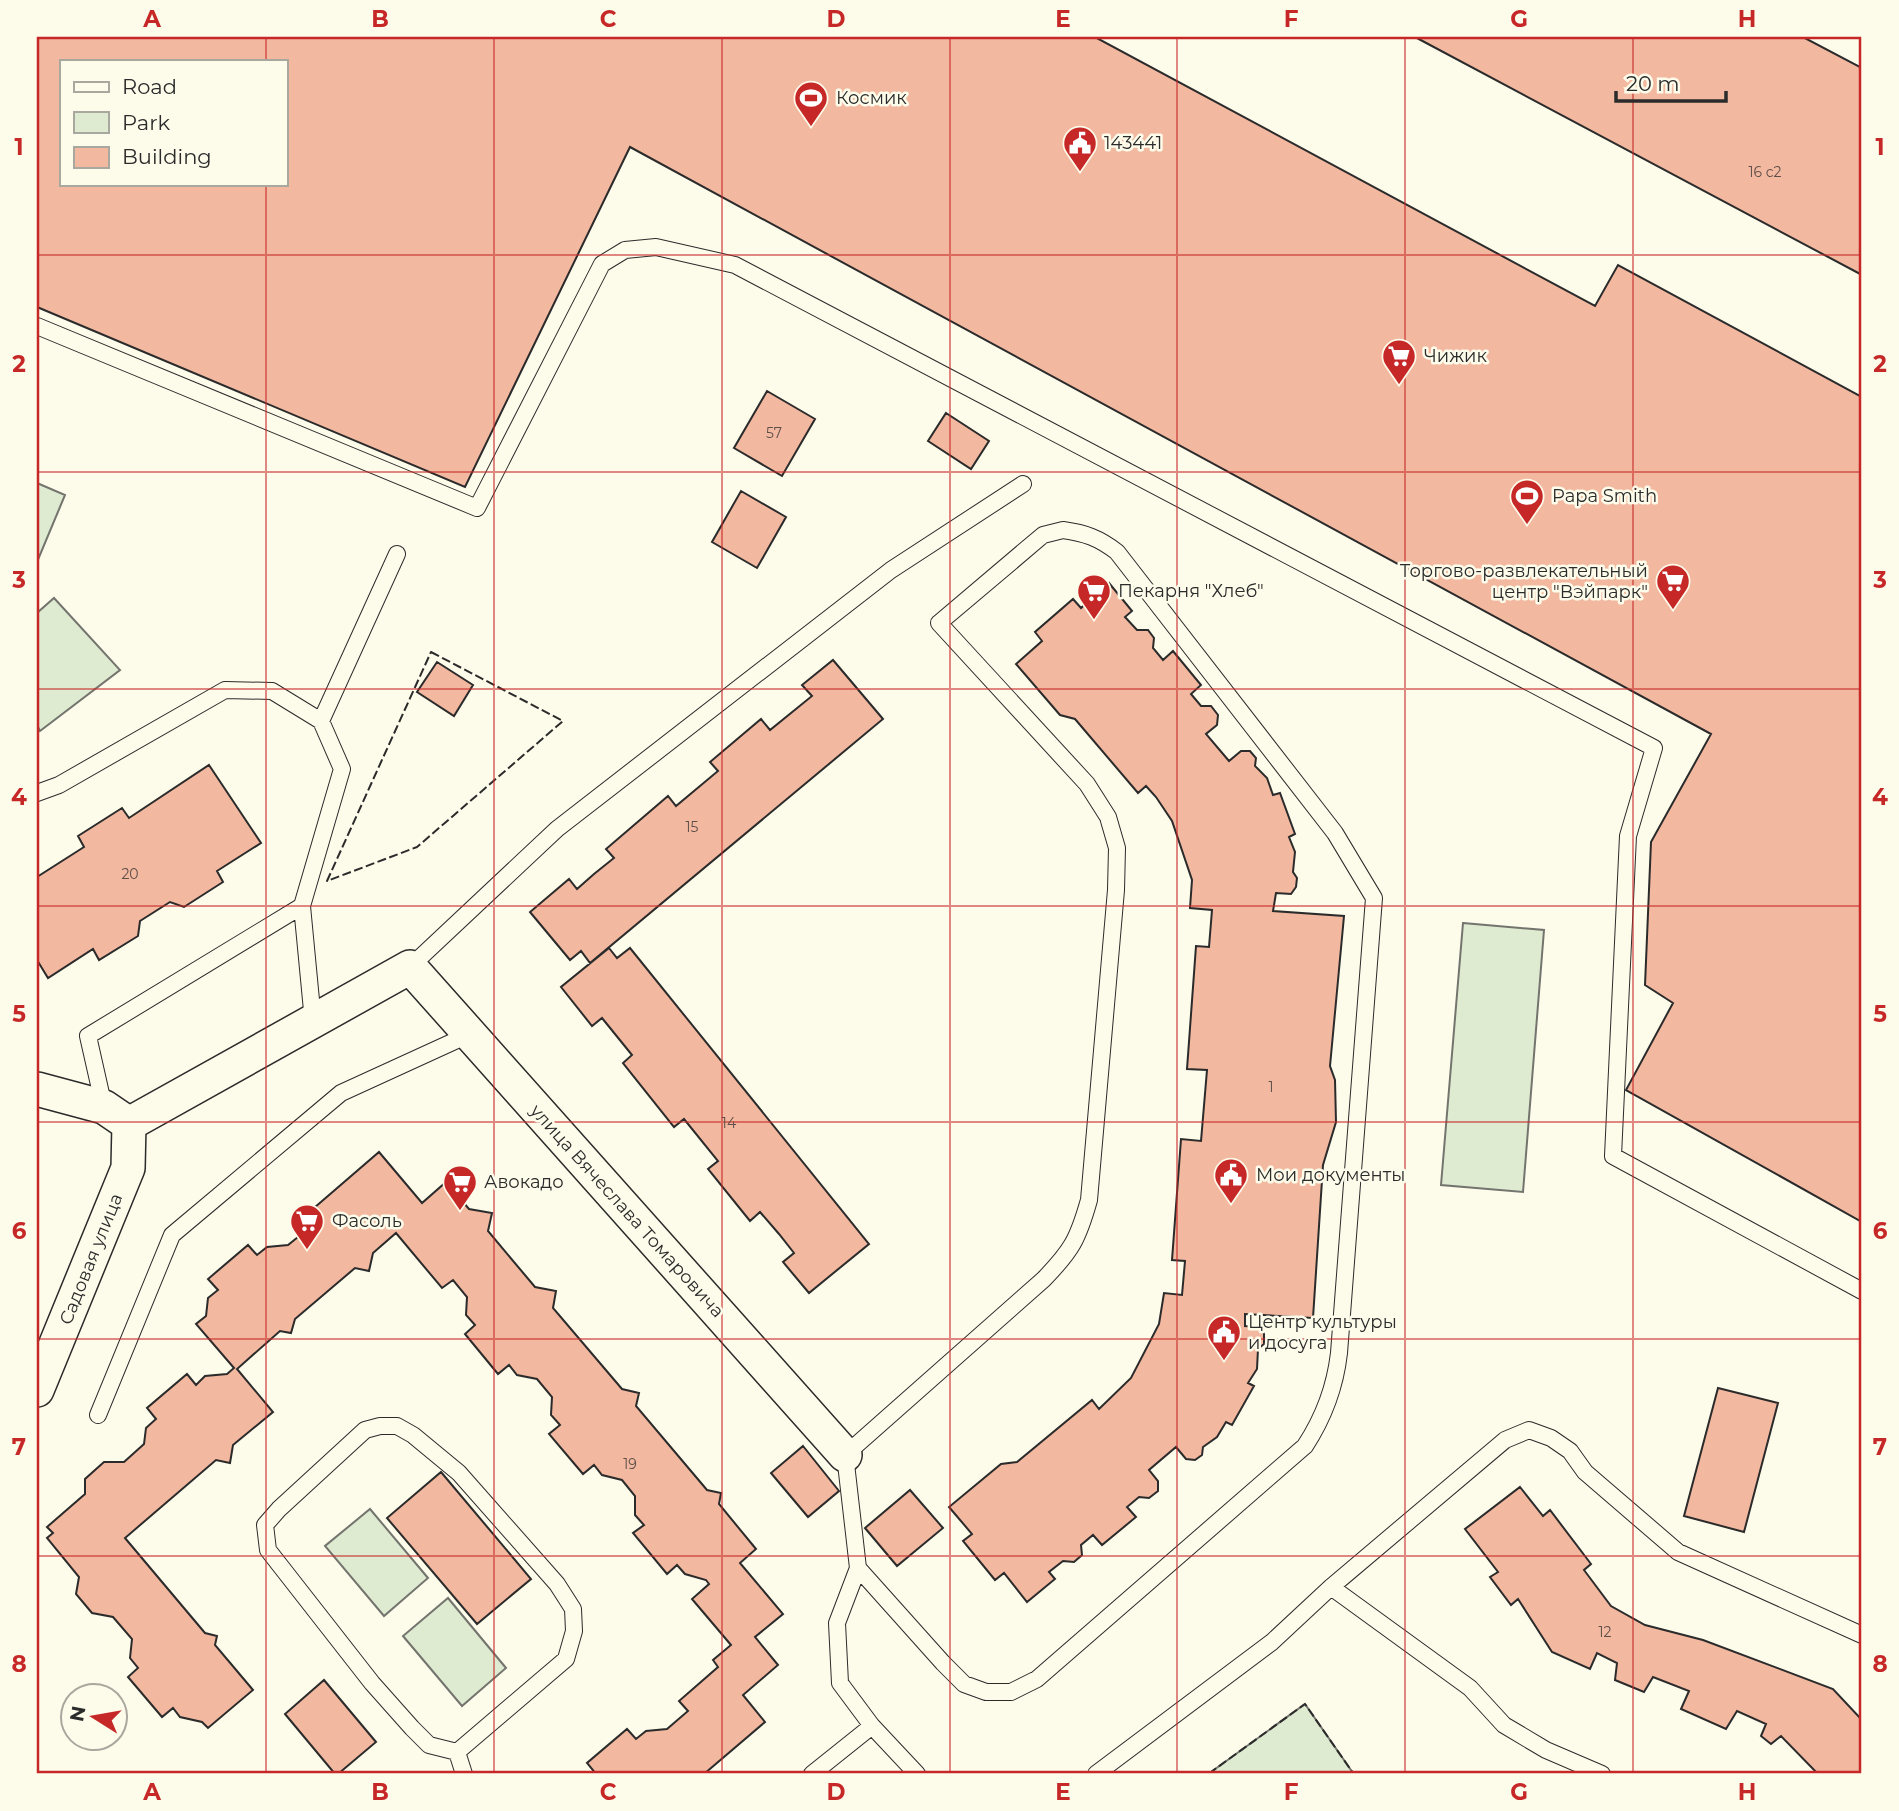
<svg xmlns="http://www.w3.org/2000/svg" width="1899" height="1811" font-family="Montserrat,sans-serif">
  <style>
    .green { fill: #deebd1; stroke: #74746e; stroke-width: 2 }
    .building { fill: #f2b8a0; stroke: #2b2b2b; stroke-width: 2; fill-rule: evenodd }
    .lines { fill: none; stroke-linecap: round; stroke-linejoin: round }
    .lane-casing { stroke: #2b2b2b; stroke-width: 18 }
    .street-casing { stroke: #2b2b2b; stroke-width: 36 }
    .lane { stroke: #fdfbea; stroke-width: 16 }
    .street { stroke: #fdfbea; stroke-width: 33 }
    .fence { stroke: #2b2b2b; stroke-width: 2; stroke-dasharray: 9 3.5; stroke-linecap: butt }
    .grid { fill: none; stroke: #c62828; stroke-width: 2; stroke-opacity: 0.55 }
    .labels { text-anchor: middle; stroke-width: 5; stroke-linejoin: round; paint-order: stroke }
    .number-label { font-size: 14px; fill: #5d4e48 }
    .poi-label { font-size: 18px; fill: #2b2b2b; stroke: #fdfbea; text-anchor: start }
    .street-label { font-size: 18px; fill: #2b2b2b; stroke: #fdfbea }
    .neatline { fill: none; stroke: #c62828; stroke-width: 2.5 }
    .grid-label { font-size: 23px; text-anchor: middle; font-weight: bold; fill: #c62828 }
  </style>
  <rect width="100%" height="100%" fill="#fdfbea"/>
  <path class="green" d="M37 483 65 495 37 562Z
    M54 598 120 670 40 731 37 725V613Z
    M1463 923 1544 930 1523 1192 1441 1185Z
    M370 1509 428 1578 384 1616 325 1546Z
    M448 1598 506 1668 462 1706 403 1636Z
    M1305 1704 1353 1773 1213 1774 1211 1772Z"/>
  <path class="building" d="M37 37H1095L1595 306 1618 265 1862 397V1222L1626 1090 1673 1003 1645 985 1651 842 1711 734 630 147 465 487 37 307ZM61 61H285V184H61Z
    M1415 37H1803L1862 68V275Z
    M767 391 815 419 782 476 734 448Z
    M946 413 989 441 971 469 928 441Z
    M741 491 786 517 757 568 712 542Z
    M1109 583 1132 611 1125 617 1137 630H1148L1154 638 1153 648 1163 660 1173 651 1201 685 1191 694 1201 706H1211L1218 715 1217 725 1206 734 1229 761 1241 751H1250L1256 758 1255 766 1267 778 1273 795 1280 793 1295 834 1289 837 1295 852 1293 872 1297 878 1296 887 1291 894 1276 893 1273 911 1344 916 1330 1066 1335 1080 1336 1122 1323 1165 1313 1318 1245 1314V1326L1260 1327 1264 1334V1344L1258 1349 1257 1369 1248 1383 1254 1386 1232 1425 1226 1422 1217 1437 1203 1447 1202 1455 1195 1460 1186 1459 1176 1447 1149 1470 1158 1481V1491L1149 1498 1139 1497 1127 1507 1136 1517 1102 1545 1093 1535 1081 1545 1082 1555 1074 1562 1063 1561 1049 1572 1055 1579 1027 1602 1004 1573 995 1580 963 1541 972 1534 949 1507 1001 1464 1017 1462 1092 1400 1099 1409 1131 1378 1159 1324 1164 1293 1182 1295 1185 1261 1172 1260 1181 1139 1201 1141 1207 1070 1187 1069 1196 946 1209 947 1212 910 1190 908 1192 880 1172 821 1156 797 1146 786 1138 793 1075 719 1060 715 1016 664 1042 641 1035 632 1073 599 1081 608Z
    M833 660 883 719 590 963 581 951 570 960 530 912 569 879 577 889 594 874 614 858 606 849 668 796 676 806 718 771 710 762 761 719 770 730 812 696 802 685Z
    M437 662 473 685 454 716 417 692Z
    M209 765 261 843 217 871 223 882 184 907 170 902 140 921 138 936 99 960 93 949 48 978 37 960V877L84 847 78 836 122 808 129 818Z
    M609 948 617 958 630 948 869 1244 809 1293 783 1262 794 1253 779 1234 760 1212 750 1221 708 1169 718 1161 684 1119 674 1127 623 1063 632 1055 602 1018 592 1026 561 987Z
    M379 1152 422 1203 446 1182 469 1209 492 1213 488 1231 535 1287 556 1291 553 1308 622 1389 639 1393 636 1406 707 1490 721 1493 719 1504 756 1549 740 1563 783 1614 755 1637 778 1665 743 1695 765 1722 704 1774H596L587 1763 627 1729 636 1739 646 1731 667 1729 688 1711 679 1701 718 1667 713 1660 731 1645 692 1599 709 1584 706 1580 685 1574 677 1565 667 1574 633 1533 644 1525 635 1515V1496L622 1480 602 1475 594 1465 583 1474 549 1434 560 1425 551 1415 552 1397 537 1379 517 1375 509 1365 498 1374 465 1334 475 1325 466 1315 467 1297 453 1280 442 1288 396 1233 373 1253 369 1271 355 1268 295 1319 291 1333 280 1331 237 1369 273 1412 233 1445 230 1463 216 1460 125 1538 205 1633 217 1636 215 1645 253 1690 208 1728 202 1722 180 1717 173 1708 162 1717 128 1677 138 1668 130 1658 132 1639 113 1617 92 1613 76 1594 79 1577 47 1538 53 1533 47 1527 85 1494V1479L104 1462H124L144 1444 146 1428 156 1419 147 1408 187 1374 196 1385 205 1376 227 1374 234 1368 196 1324 206 1316 208 1298 218 1290 208 1279 248 1245 257 1255 267 1247 288 1245 303 1233 307 1214Z
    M1718 1388 1778 1403 1744 1532 1684 1516Z
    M803 1446 839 1491 808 1517 771 1473Z
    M441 1472 531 1579 477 1624 387 1518Z
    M1520 1487 1543 1516 1550 1510 1591 1564 1584 1570 1611 1606 1645 1625 1703 1640 1833 1689 1861 1719 1862 1718V1774H1818L1781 1736 1771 1744 1761 1736 1766 1724 1737 1711 1726 1729 1681 1709 1689 1691 1653 1677 1644 1692 1615 1680 1617 1663 1597 1653 1590 1669 1552 1652 1518 1599 1511 1605 1490 1577 1498 1572 1465 1529Z
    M910 1490 943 1528 897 1566 865 1528Z
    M324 1680 376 1742 338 1774H335L285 1714Z"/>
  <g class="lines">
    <g class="lane-casing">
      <path id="lane" d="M37 326 477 508 602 264 625 250 656 247 735 265 1654 748 1628 836 1613 1156 1862 1291
        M1063 530C1085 533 1099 538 1117 552L1335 833 1374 898 1339 1353C1335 1388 1324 1417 1305 1446L1037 1679 1011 1692H986L964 1684 943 1663 858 1568 845 1455 1044 1279C1072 1250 1078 1239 1089 1200L1116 890 1117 848 1108 817 1087 784 939 623 1043 535Z
        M321 721 397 554
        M37 793 59 785 225 690 272 691 321 721 342 769 302 906 88 1036 104 1107
        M302 906 313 1021
        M410 967 557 829 891 570 1023 484
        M98 1415 172 1235 341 1093 470 1034
        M380 1426H397L413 1435 459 1473 557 1584 573 1609 574 1631 566 1659 457 1752 429 1745 412 1728 372 1683 268 1550 265 1525 279 1509 365 1430Z
        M858 1568 837 1623 840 1683 872 1726 917 1774
        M1331 1587 1470 1688 1504 1725 1546 1750 1602 1774
        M457 1752 464 1774
        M812 1774 872 1726
        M1096 1774 1272 1642 1331 1587 1505 1440 1529 1430 1551 1438 1570 1451 1585 1472 1678 1552 1862 1635"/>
    </g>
    <g class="street-casing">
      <path id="street" d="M37 1089 104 1107 129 1124
        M129 1124 410 967 845 1455
        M37 1390 128 1168 129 1124"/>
    </g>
    <use href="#lane" class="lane"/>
    <use href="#street" class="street"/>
    <path class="fence" d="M431 652 563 721 417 847 327 881Z
      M1213 1774 1211 1772 1305 1704 1353 1773 1351 1774"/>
  </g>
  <path class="grid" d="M266 37V61M494 37V1774M722 37V1774M950 37V1774M1177 37V1774M1405 37V1774M1633 37V1774M266 184V1774M37 255H1862M37 472H1862M37 689H1862M37 906H1862M37 1122H1862M37 1339H1862M37 1556H1862"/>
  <defs>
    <g id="stadium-pin" transform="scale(1.75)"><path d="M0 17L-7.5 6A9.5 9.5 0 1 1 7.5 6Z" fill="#c62828" stroke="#fdfbea"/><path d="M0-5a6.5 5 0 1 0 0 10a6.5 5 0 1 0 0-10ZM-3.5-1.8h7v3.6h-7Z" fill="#fff"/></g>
    <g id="civic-pin" transform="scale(1.75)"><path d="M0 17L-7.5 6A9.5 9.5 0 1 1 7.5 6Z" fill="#c62828" stroke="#fdfbea"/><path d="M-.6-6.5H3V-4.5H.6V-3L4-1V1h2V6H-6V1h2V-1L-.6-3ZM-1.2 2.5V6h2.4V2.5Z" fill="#fff"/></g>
    <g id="supermarket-pin" transform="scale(1.75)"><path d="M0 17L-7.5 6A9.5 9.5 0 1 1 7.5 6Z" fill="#c62828" stroke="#fdfbea"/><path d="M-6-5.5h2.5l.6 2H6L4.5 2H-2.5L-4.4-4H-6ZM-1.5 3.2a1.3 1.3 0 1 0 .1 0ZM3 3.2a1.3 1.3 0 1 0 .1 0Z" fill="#fff"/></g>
  </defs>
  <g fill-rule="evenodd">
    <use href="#stadium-pin" x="811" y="98"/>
    <use href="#civic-pin" x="1080" y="143"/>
    <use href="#supermarket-pin" x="1399" y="356"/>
    <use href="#stadium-pin" x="1527" y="496"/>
    <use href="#supermarket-pin" x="1673" y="581"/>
    <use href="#supermarket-pin" x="1094" y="591"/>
    <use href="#civic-pin" x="1231" y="1175"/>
    <use href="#supermarket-pin" x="460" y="1182"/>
    <use href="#supermarket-pin" x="307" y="1221"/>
    <use href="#civic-pin" x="1224" y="1332"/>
  </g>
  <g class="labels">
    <g class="number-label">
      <text x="1765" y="177">16 с2</text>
      <text x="774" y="438">57</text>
      <text x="692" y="832">15</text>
      <text x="130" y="879">20</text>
      <text x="1271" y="1092">1</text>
      <text x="729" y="1128">14</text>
      <text x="630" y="1469">19</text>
      <text x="1605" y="1637">12</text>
    </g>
    <g class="poi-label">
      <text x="836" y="104">Космик</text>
      <text x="1104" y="149">143441</text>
      <text x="1424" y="362">Чижик</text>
      <text x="1552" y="502">Papa Smith</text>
      <text x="1648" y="577" text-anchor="end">Торгово-развлекательный<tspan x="1648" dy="21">центр "Вэйпарк"</tspan></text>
      <text x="1118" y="597">Пекарня "Хлеб"</text>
      <text x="1256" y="1181">Мои документы</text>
      <text x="484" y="1188">Авокадо</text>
      <text x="332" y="1227">Фасоль</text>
      <text x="1248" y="1328">Центр культуры<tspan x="1248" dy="21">и досуга</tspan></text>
    </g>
    <g class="street-label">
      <text transform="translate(627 1211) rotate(48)" y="6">улица Вячеслава Томаровича</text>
      <text transform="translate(91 1259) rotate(-68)" y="6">Садовая улица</text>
    </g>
  </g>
  <rect width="1899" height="1811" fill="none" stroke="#fdfbea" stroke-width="77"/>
  <rect x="60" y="60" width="228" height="126" fill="#fdfbea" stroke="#a9a89e" stroke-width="2"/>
  <rect x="74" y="82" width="35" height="10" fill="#fdfbea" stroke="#a9a89e" stroke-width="2"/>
  <text x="122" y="94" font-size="21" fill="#2b2b2b">Road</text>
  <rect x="74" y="112" width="35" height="21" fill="#deebd1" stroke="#a9a89e" stroke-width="2"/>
  <text x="122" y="130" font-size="21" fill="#2b2b2b">Park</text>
  <rect x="74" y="147" width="35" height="21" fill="#f2b8a0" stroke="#a9a89e" stroke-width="2"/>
  <text x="122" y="164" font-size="21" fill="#2b2b2b">Building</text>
  <g transform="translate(94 1717) rotate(281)"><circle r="33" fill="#fdfbea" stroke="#a9a89e" stroke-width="2"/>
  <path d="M0-5L12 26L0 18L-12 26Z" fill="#c62828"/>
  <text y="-10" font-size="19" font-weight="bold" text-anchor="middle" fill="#2b2b2b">N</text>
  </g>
  <path d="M1616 91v10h110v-10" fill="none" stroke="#2b2b2b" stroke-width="3.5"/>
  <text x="1626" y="91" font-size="21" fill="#2b2b2b" stroke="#fdfbea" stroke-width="5" paint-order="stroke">20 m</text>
  <rect x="38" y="38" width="1822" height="1734" class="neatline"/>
  <g class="grid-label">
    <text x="152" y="27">A</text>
    <text x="380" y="27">B</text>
    <text x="608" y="27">C</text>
    <text x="836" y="27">D</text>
    <text x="1063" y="27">E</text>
    <text x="1291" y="27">F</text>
    <text x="1519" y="27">G</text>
    <text x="1747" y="27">H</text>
    <text x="19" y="155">1</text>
    <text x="1880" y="155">1</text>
    <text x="19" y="372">2</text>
    <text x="1880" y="372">2</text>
    <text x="19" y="588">3</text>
    <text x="1880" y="588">3</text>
    <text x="19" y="805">4</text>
    <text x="1880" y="805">4</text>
    <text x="19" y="1022">5</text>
    <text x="1880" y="1022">5</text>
    <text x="19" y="1239">6</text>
    <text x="1880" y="1239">6</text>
    <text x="19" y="1455">7</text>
    <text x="1880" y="1455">7</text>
    <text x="19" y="1672">8</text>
    <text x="1880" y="1672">8</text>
    <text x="152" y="1800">A</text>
    <text x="380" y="1800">B</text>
    <text x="608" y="1800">C</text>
    <text x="836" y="1800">D</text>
    <text x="1063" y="1800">E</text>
    <text x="1291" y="1800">F</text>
    <text x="1519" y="1800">G</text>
    <text x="1747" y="1800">H</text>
  </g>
</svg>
